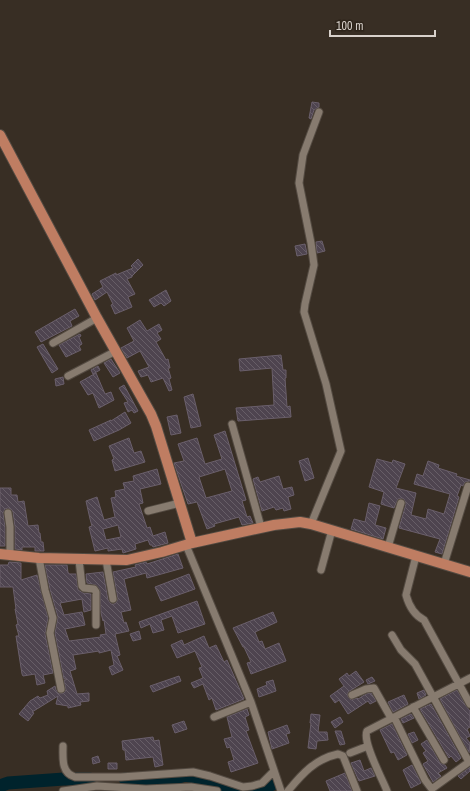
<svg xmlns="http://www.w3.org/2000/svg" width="470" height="791" font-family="'Archivo Narrow',sans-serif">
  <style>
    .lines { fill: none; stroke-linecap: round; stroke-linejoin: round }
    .river { stroke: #00232c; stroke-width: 13 }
    .building { fill: url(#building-back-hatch); stroke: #6a5f6b; fill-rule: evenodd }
    .street-casing { stroke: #544b42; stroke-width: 9 }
    .primary-casing { stroke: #544b42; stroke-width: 12 }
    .street { stroke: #877b6f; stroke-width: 7 }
    .primary { stroke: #bf7d62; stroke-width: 10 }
  </style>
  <defs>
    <pattern id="building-back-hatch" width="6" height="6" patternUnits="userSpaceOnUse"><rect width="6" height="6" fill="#4e444f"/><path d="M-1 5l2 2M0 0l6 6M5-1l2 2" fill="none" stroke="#675e67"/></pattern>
  </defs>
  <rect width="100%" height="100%" fill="#382e24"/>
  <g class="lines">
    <path class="river" d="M125 779H173L185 775 211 780 232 789 255 791 273 784
      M0 786 8 783 64 779H90"/>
  </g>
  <path class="building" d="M312 102 319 103V107L314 110 311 119 309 118Z
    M322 241 325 251 317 253 316 242Z
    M305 244 307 254 297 256 295 246Z
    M138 259 143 265 132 276V277L127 279 135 294 128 297 132 307 115 314 111 305 113 304 107 292 95 300 92 294 103 287 100 281 116 273V275L133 268 131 266Z
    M166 290 171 301 164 306 161 303 154 307 149 300Z
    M75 309 79 316 70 321 72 326 41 342 35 332Z
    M140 320 147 331 159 324 162 330 157 333 161 339 156 342 166 360 168 359 170 368H168L171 378 169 379 172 390 169 391 163 378 151 382 148 375 141 377 138 371 149 367 140 351 127 358 121 348 134 341 127 328Z
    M80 334 81 336 79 337 82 344 79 346 81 350 66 357 59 345Z
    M43 344 58 369 52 373 37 347Z
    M281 355 283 370H286V378H285L287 407 290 406 291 417 238 421 236 408 274 405 272 368 240 371 239 359Z
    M111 359 120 373 113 377 104 363Z
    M98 366 100 370 93 374 91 370Z
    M96 373 105 394 111 392 114 400 99 408 93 393 88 395 80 382Z
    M63 377 64 384 56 386 55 379Z
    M124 385 138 411 134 413 132 410 128 412 124 403 128 402 119 388Z
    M193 394 201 426 191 428 184 397Z
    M125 412 131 423 119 430 94 441 89 430 111 420V421Z
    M177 415 181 433 171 435 167 417Z
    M225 431 246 500 242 501 247 517 250 516 253 523 242 525 239 517 214 524 215 526 207 529 197 502 188 504 174 463 184 461 178 444 197 438 205 464 222 459 214 435ZM225 469 232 491 206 498 199 477Z
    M129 438 134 453 141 451 145 462 115 471 112 460 114 459 109 446Z
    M308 458 314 478 305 481 299 461Z
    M377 459 392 463 393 460 405 464 396 488 416 493 411 515 426 519 428 509 444 514 450 494 414 484 417 474 423 476 428 461 439 465 438 468 457 474 456 476 470 480V481L465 482 463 486 461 485 457 496 459 497 442 554 435 552 440 539 399 528 406 504 404 499 402 498 398 499 394 508 381 504 384 492 369 487Z
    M157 469 161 484 140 489 143 503 139 504 147 528 150 527 153 536 165 532 168 543 153 547 152 545H150L148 540 135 544 136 549 123 553 122 549 108 551V548L95 551 89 527 92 526 90 519 86 501 97 497 104 520 115 517 111 498 116 497 115 491 125 489 123 483 134 481 133 476ZM118 525 121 537 106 540 103 529Z
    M279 476 283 489 292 487 294 495 288 497 291 509 284 511 283 508 276 510 274 507 262 511 253 479 258 477 260 482Z
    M0 488H11V495H17L18 502 24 501 28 526 38 525 39 533H40L41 542H43L44 551H35V547H22V550L15 549V527L13 512 12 510 8 508 5 509 3 513 5 527V546H0Z
    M369 503 380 506 375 525 386 528 383 539 351 529 354 519 365 522Z
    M178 554 183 568 147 578 146 573 124 579 131 610 121 612 124 623 126 622 129 631 115 634 120 655 117 656 123 670 112 675 109 667 114 665 111 650 99 653V651L73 655 76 669 70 671 77 694 89 693V701L80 702 81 705 68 708V706L56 704 58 696 32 712 34 713 28 721 19 714 30 701 38 696 40 698 48 695 47 691 55 686 56 690 59 694 64 693 66 690 64 681 67 679H64L55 633 58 617 50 589 45 565H67L68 573H69V574H76L78 590 83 593 91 594V610L84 612 82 599 60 603 64 615 82 612 85 625 65 629 69 641 101 637 100 635 106 634 104 620 103 621 101 613 100 590 96 585 87 583 86 574 103 572 108 600 111 604H114L116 603 118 599 113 572 136 567 135 565 146 562 147 564Z
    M9 562 21 563V580L37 575 48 618 45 634 53 673 43 675 45 683 37 685 35 674 23 676 22 674 16 636H19L16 625 18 624 15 609H16L13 587H0V565H8Z
    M189 574 195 589 161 601 155 587Z
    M197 601 205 624 178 633 172 616 161 620 164 630 153 633 150 624 141 628 139 622Z
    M273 612 277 622 255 632 259 642 262 641 265 649 279 643 286 661 251 674 247 663 251 662 244 647H243L233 628Z
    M139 631 141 639 133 641 130 634Z
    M204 636 209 648 216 645 224 662 227 660 244 699 216 710 212 698 209 700 203 684 194 688 191 683 203 678 199 668 202 667 195 651 177 658 171 645 182 640 184 645Z
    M356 671 364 682 348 692V697L351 700 357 698 358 699 366 694 371 693 376 701 370 704 368 701 348 714 339 700 335 703 330 696 344 686 339 679 347 673 349 676Z
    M179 676 181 681 153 692 150 686Z
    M372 677 375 681 368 684 366 680Z
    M273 680 276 691 259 697 257 689 267 685 266 682Z
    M424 690 426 695 419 699 417 693Z
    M457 690 466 706 470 711V727L467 729 470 736 466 738 470 743 469 753 440 699Z
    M404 695 408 704 393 712 388 702Z
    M431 704 461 758 456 762 451 756 449 758 420 709Z
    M247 709 249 715 245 717 249 730 246 731 258 763 231 772 228 762 234 760 230 747 227 748 224 739 232 737 227 717Z
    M311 714 320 715 318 732H327L328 740 317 741 316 749 308 748 311 723H310Z
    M411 714 414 718 403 723 401 719Z
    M340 717 343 722 335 728 331 722Z
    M184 721 187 729 175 733 172 725Z
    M392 724 407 755 398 760 394 752 391 753 380 730Z
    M287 725 290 733 286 734 289 743 272 749 268 732Z
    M335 731H341L345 744 340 745Z
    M414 732 418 740 412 743 408 734Z
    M153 737 154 741 159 740 163 765 155 767 153 757 126 760 125 750H123L122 741Z
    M427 740 440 763 445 765 447 768 438 773 441 776 433 782 423 764 428 761 423 753 426 751 421 744Z
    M98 756 100 762 93 764 92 758Z
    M360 760 364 771 371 768 375 776 359 781 351 763Z
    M108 763H117V769H108Z
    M412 765 421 783 411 788 403 770Z
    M470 767V771L461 779 458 776Z
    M345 773 352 791H330L326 781Z"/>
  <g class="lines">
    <g class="street-casing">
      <path id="street" d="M53 343 97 318
        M68 376 116 351
        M232 424 261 527
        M148 511 180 503
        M8 513 10 527V555
        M311 524 341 451 326 384 304 312 305 304 314 265 311 243 299 183 303 155 319 112
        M186 545 251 702 281 791
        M388 547 401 503
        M416 556 406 595C409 606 414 615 424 620L470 704
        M39 558 45 590 53 618 50 633 61 689
        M79 560 82 586 84 588 94 589 96 592V625
        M106 560 113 599
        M444 564 468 486
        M321 570 332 530
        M392 635 401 650 415 664 469 762 433 788H431L425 780 394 717
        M352 695 366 689 374 688 391 718
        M413 707 444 760
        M214 717 251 702
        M63 746C63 758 61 773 75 777H121L193 772 210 776 243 787 252 786 262 783 274 771
        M350 753 368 746
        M63 791 97 786 146 789 191 787 217 791
        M288 791C302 774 315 759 338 754L343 756 357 791
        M387 791C382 778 362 742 367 731L470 678"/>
    </g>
    <g class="primary-casing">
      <path id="primary" d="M0 135 97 318 151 414 156 426 192 543
        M0 554 39 558 127 560 162 552 192 543 274 525 300 522 311 524 470 572"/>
    </g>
    <use href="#street" class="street"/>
    <use href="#primary" class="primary"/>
  </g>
  <path d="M330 30v6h105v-6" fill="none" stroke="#d8d1cb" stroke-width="2"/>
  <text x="336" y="30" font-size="12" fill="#d8d1cb" stroke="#2e251b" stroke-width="3" paint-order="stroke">100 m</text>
</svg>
